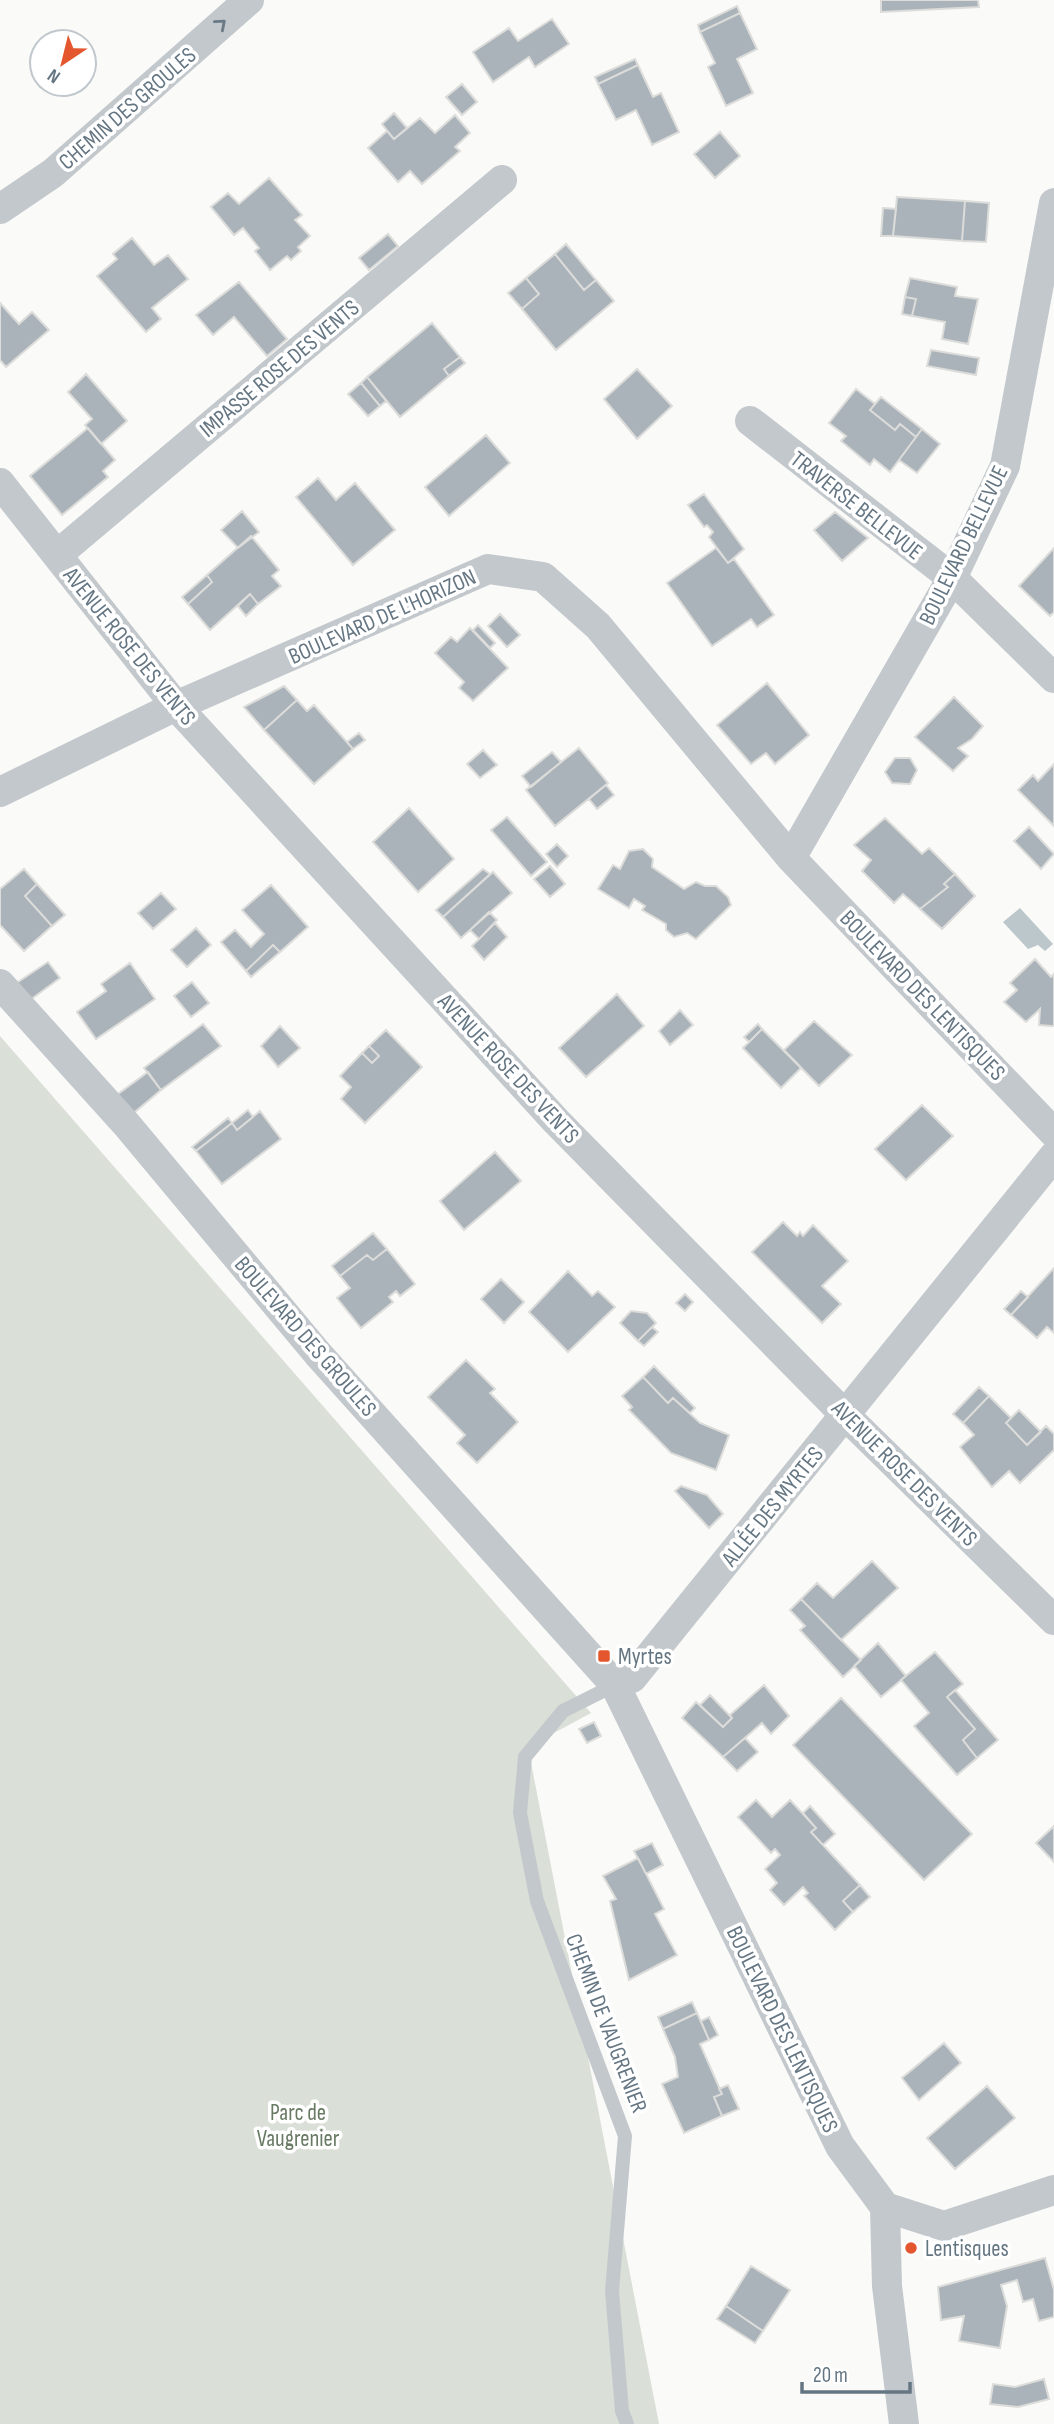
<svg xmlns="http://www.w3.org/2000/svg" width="1054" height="2424" font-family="'Sofia Sans Condensed',sans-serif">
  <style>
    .green { fill: #dadfd7 }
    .water { fill: #bbc7cb }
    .building { fill: #aab3b9; stroke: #dcdcda; stroke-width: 2 }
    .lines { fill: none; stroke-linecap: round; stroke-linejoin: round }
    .service { stroke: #c3c8cc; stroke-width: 14 }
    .minor { stroke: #c3c8cc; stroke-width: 30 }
    .oneway { stroke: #6a7a87 }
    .poi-dot { fill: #e4572e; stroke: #fff; stroke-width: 2.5 }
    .labels { text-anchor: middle; stroke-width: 7; stroke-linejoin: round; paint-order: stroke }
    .street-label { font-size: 23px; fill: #657683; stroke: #fff }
    .poi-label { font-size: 23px; fill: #657683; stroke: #fff; text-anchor: start }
    .park-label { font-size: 23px; fill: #687a64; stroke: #fff }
  </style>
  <rect width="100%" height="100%" fill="#fafaf8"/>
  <path class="green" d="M0 1036 591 1713 528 1747 659 2424H0Z"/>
  <path class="water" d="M1020 908 1053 944 1045 951 1038 945 1028 949 1003 922Z"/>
  <path class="building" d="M881 0H978L979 7 881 12Z
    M737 6 740 13 700 32 698 25Z
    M740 13 757 49 737 59 753 93 726 106 708 67 715 63 700 32Z
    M552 19 569 44 535 67 529 57 493 82 473 52 509 28 518 41Z
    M635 59 638 65 598 84 595 77Z
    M638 65 653 97 661 93 679 132 652 145 636 110 616 120 598 84Z
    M462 84 477 102 462 115 446 97Z
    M394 113 407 128 394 139 382 124Z
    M455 115 470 133 455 147 460 151 422 184 410 171 398 182 368 148 387 131 394 139 420 118 435 133Z
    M720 132 740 156 715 178 694 154Z
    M269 178 302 215 295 220 310 236 298 247 301 251 291 260 287 256 270 270 255 251 259 248 243 228 234 235 211 207 228 193 239 204Z
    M897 197 965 201 962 241 893 236Z
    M965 201 989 203 986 242 962 241Z
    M883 208 896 209 893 236H881Z
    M388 234 398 246 369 270 359 258Z
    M132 238 154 265 168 255 188 279 152 308 161 319 146 332 97 276 117 259 113 254Z
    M566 244 596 280 584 290 555 254Z
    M555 254 584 290 596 280 614 301 556 350 522 309 539 294 526 278Z
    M526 278 539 294 522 309 508 293Z
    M910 278 957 287 955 296 978 299 968 344 942 339 945 322 912 316 916 299 905 297Z
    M239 282 287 339 267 356 234 317 213 335 196 315Z
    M905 297 916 299 912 316 902 314Z
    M0 303 19 324 32 312 49 330 6 367 0 360Z
    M432 323 460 357 444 369 449 376 400 417 367 377Z
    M931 350 979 358 976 375 927 366Z
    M460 357 465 363 449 376 444 369Z
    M637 369 672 406 637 439 604 399Z
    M86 374 127 421 101 444 85 425 92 419 68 392Z
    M367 377 386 401 380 406 361 383Z
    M361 383 380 406 368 416 348 394Z
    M856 389 875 404 870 410 895 430 900 424 916 437 890 472 874 459 870 465 841 441 846 436 829 423Z
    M881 397 922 429 916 437 900 424 895 430 870 410Z
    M88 428 115 460 103 471 108 477 62 515 30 476Z
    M922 429 940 444 917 473 899 460Z
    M486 435 510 463 449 516 425 487Z
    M318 478 336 500 355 483 395 530 353 565 296 497Z
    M704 494 744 549 728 563 709 537 713 532 707 525 704 527 688 505Z
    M242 511 259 532 238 548 221 530Z
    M835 512 868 538 842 561 814 530Z
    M251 536 279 570 272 576 281 586 258 604 250 594 210 630 188 604 212 582 207 575Z
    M716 548 728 563 734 559 774 615 757 627 751 619 712 646 667 583Z
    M1054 548V612L1050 616 1019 586Z
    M207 575 212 582 188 604 182 597Z
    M250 594 258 604 246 616 238 606Z
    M500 614 520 635 507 647 488 626Z
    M478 625 495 643 490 648 473 630Z
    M470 628 508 668 473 701 459 688 464 682 435 653 451 637 457 642Z
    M767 683 809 735 775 764 766 753 751 764 717 725Z
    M284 686 297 700 264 730 244 707Z
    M954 697 983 726 972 739 958 748 968 756 953 771 915 737Z
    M297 700 307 711 314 705 353 749 314 784 264 730Z
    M359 733 365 740 353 749 347 742Z
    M579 748 608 783 555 826 526 790Z
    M483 750 497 765 480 778 467 764Z
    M552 752 561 762 531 787 522 776Z
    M895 758H910L917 770 910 784 892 783 885 772Z
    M1054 764V826L1018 790 1033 775 1038 781Z
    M606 785 614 795 597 809 589 799Z
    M409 808 454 859 418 892 373 842Z
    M507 817 547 862 531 876 491 830Z
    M885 818 922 854 929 848 955 874 944 884 948 887 920 909 903 894 894 903 862 871 871 860 854 845Z
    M1029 827 1054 854 1041 869 1014 841Z
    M557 844 568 856 557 867 546 854Z
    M643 849 653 859 652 867 684 889 696 882 705 886H716L728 897 731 905 696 939 687 933 674 937 666 930V924L642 910 645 906 634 899 629 908 598 889 613 865 620 869 629 851Z
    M550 866 565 884 550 897 534 879Z
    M24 869 37 884 25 896 52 926 24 951 0 925V889Z
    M483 869 490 874 443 917 436 910Z
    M493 872 512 893 461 938 443 917Z
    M955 874 975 896 942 929 920 909 948 887 944 884Z
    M37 884 65 915 52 926 25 896Z
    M271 885 308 927 280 952 273 945 246 971 221 942 235 930 251 947 264 934 242 910Z
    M161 893 176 909 153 929 138 913Z
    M489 912 497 920 479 939 470 930Z
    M495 923 507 937 484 960 472 946Z
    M196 928 211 945 187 967 171 950Z
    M273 945 280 952 251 977 246 971Z
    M1035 959 1051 977 1054 974V1026H1051L1039 1025 1040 1009 1026 1022 1004 1002 1017 990 1010 983Z
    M48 962 60 978 30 1000 15 984Z
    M130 963 155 999 96 1039 77 1012 106 991 101 984Z
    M192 982 209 1003 191 1017 174 996Z
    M617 994 644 1026 586 1077 559 1048Z
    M680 1010 693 1025 670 1045 659 1031Z
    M814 1021 852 1055 819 1086 784 1050Z
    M203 1024 221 1046 161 1090 144 1068Z
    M758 1024 762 1029 749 1042 744 1037Z
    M280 1026 300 1048 278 1067 261 1046Z
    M762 1029 801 1068 781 1088 743 1048Z
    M386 1030 422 1067 365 1123 341 1099 351 1087 340 1076 362 1053 372 1063 379 1056 369 1046Z
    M369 1046 379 1056 372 1063 362 1053Z
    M148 1072 161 1090 130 1116 114 1097Z
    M922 1105 953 1136 906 1180 875 1149Z
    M248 1110 253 1117 237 1130 232 1123Z
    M260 1111 281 1139 222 1184 196 1151 232 1123 237 1130Z
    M228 1118 232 1123 196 1151 192 1147Z
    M495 1152 521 1181 464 1230 440 1201Z
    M783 1222 797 1236 800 1232 803 1236 813 1225 848 1261 822 1286 841 1304 822 1323 752 1252Z
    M373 1233 387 1249 373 1260 367 1255 340 1276 332 1266Z
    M387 1249 415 1284 400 1296 396 1291 389 1297 393 1302 361 1328 337 1298 350 1288 340 1276 367 1255 373 1260Z
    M1054 1268V1333L1047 1327 1037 1338 1011 1315Z
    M568 1271 592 1296 598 1291 615 1307 568 1352 529 1312Z
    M501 1279 524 1302 504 1323 481 1299Z
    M1021 1291 1028 1297 1011 1315 1004 1309Z
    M685 1294 693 1302 685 1311 676 1303Z
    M631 1311 647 1313 656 1323 638 1341 620 1323Z
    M652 1327 658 1332 644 1346 638 1341Z
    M466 1360 495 1389 490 1393 518 1422 477 1463 457 1443 465 1435 428 1397Z
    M654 1366 695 1408 690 1413 673 1398 668 1403 643 1377Z
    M643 1377 668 1403 673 1398 700 1423 729 1435 716 1470 671 1453 629 1410 632 1407 622 1396Z
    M979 1387 989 1396 963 1423 953 1414Z
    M989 1396 1011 1418 1006 1423 1027 1445 1046 1426 1054 1434V1450L1020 1483 1009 1471 992 1487 960 1447 974 1435 963 1423Z
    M1019 1410 1041 1432 1027 1445 1006 1423Z
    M681 1486 707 1495 723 1514 709 1528 675 1491Z
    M872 1561 898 1588 841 1640 801 1599 817 1583 833 1598Z
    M801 1599 861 1660 843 1677 800 1630 805 1626 790 1610Z
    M878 1643 906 1676 881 1697 854 1666Z
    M935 1652 963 1684 947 1697 975 1729 963 1740 977 1758 957 1775 914 1726 929 1713 901 1680Z
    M764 1685 789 1716 771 1734 762 1723 723 1757 682 1718 696 1702 723 1727 732 1718 730 1715Z
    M955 1690 998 1740 977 1758 963 1740 975 1729 947 1697Z
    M710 1695 732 1718 723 1727 700 1705Z
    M841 1698 972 1834 924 1880 793 1745Z
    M594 1722 601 1736 587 1743 579 1729Z
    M745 1738 758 1752 737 1771 723 1757Z
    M756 1800 772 1817 790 1800 816 1828 811 1832 860 1885 843 1901 853 1912 835 1930 804 1896 808 1893 803 1887 784 1905 770 1890 777 1883 765 1869 780 1855 775 1849 771 1853 738 1817Z
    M810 1806 835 1834 823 1845 811 1832 816 1828 803 1813Z
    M1054 1826V1862L1036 1843Z
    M652 1843 663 1865 646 1874 634 1851Z
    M638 1858 664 1909 655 1914 677 1955 629 1980 610 1901 616 1899 603 1876Z
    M860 1885 870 1897 853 1912 843 1901Z
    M692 2002 697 2013 663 2029 658 2017Z
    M697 2013 709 2040 700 2044 722 2094 714 2097 722 2116 684 2133 662 2084 678 2077 675 2057 663 2029Z
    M709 2017 718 2035 709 2040 701 2021Z
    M944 2043 961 2063 919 2100 902 2078Z
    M728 2085 739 2109 722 2116 714 2097 722 2094 719 2089Z
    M987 2086 1015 2118 955 2169 927 2138Z
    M1045 2258 1054 2290V2317L1039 2321 1033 2299 1023 2302 1017 2280 1001 2285 1007 2306 1000 2348 959 2341 964 2316 941 2320 938 2287Z
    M751 2266 790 2290 763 2331 726 2306Z
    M726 2306 763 2331 755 2343 717 2319Z
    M1044 2379 1049 2399 1018 2407 990 2404 993 2384 1015 2387Z"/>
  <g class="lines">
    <path class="service" d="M615 1685 563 1711 525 1757 520 1813 537 1901 625 2136 612 2291 622 2411 627 2424"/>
    <path class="minor" d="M0 209 53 173 249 0
      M750 421 952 578 1054 678
      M0 483 176 706 556 1121 846 1416 1054 1620
      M57 555 502 180
      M0 792 176 706 488 569 543 577 598 626 791 858 1054 1133
      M791 858 952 578 1005 466 1054 203
      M0 984 127 1125 318 1354 615 1685 840 2146 885 2207 944 2226 1054 2190
      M615 1685 632 1678 1054 1156
      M885 2207 887 2286 904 2424"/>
  </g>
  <defs><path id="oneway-chevron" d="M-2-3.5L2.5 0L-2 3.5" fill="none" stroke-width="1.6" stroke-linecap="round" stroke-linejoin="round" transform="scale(1.75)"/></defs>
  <use class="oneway" href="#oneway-chevron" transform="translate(221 24) rotate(-41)"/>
  <g class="poi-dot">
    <rect x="597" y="1649" width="14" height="14" rx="3.5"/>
    <circle cx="911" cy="2248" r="7"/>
  </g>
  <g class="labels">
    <g class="street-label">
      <text transform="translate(127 108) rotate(-41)" y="8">CHEMIN DES GROULES</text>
      <text transform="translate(279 368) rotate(-40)" y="8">IMPASSE ROSE DES VENTS</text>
      <text transform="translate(857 505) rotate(38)" y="8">TRAVERSE BELLEVUE</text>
      <text transform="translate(963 545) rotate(-64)" y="8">BOULEVARD BELLEVUE</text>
      <text transform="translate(382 616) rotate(-24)" y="8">BOULEVARD DE L'HORIZON</text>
      <text transform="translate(130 646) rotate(51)" y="8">AVENUE ROSE DES VENTS</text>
      <text transform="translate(923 995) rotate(46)" y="8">BOULEVARD DES LENTISQUES</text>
      <text transform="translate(509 1068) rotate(47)" y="8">AVENUE ROSE DES VENTS</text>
      <text transform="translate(306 1336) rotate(49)" y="8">BOULEVARD DES GROULES</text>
      <text transform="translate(905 1473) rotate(45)" y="8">AVENUE ROSE DES VENTS</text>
      <text transform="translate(772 1506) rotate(-51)" y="8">ALLÉE DES MYRTES</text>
      <text transform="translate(607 2023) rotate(69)" y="8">CHEMIN DE VAUGRENIER</text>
      <text transform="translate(783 2029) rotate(64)" y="8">BOULEVARD DES LENTISQUES</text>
    </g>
    <g class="poi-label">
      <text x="618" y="1664">Myrtes</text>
      <text x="925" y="2256">Lentisques</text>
    </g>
    <g class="park-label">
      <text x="298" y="2120">Parc de<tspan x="298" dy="26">Vaugrenier</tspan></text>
    </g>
  </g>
  <g transform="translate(63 63) rotate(215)"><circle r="33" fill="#ffffff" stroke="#c1c8cd" stroke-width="2"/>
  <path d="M0-5L12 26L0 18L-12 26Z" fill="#e4572e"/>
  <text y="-10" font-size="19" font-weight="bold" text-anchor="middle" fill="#657683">N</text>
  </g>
  <path d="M802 2382v10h108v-10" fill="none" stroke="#657683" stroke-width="3.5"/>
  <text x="813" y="2382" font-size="21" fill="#657683" stroke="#ffffff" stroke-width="5" paint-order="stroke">20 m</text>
</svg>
